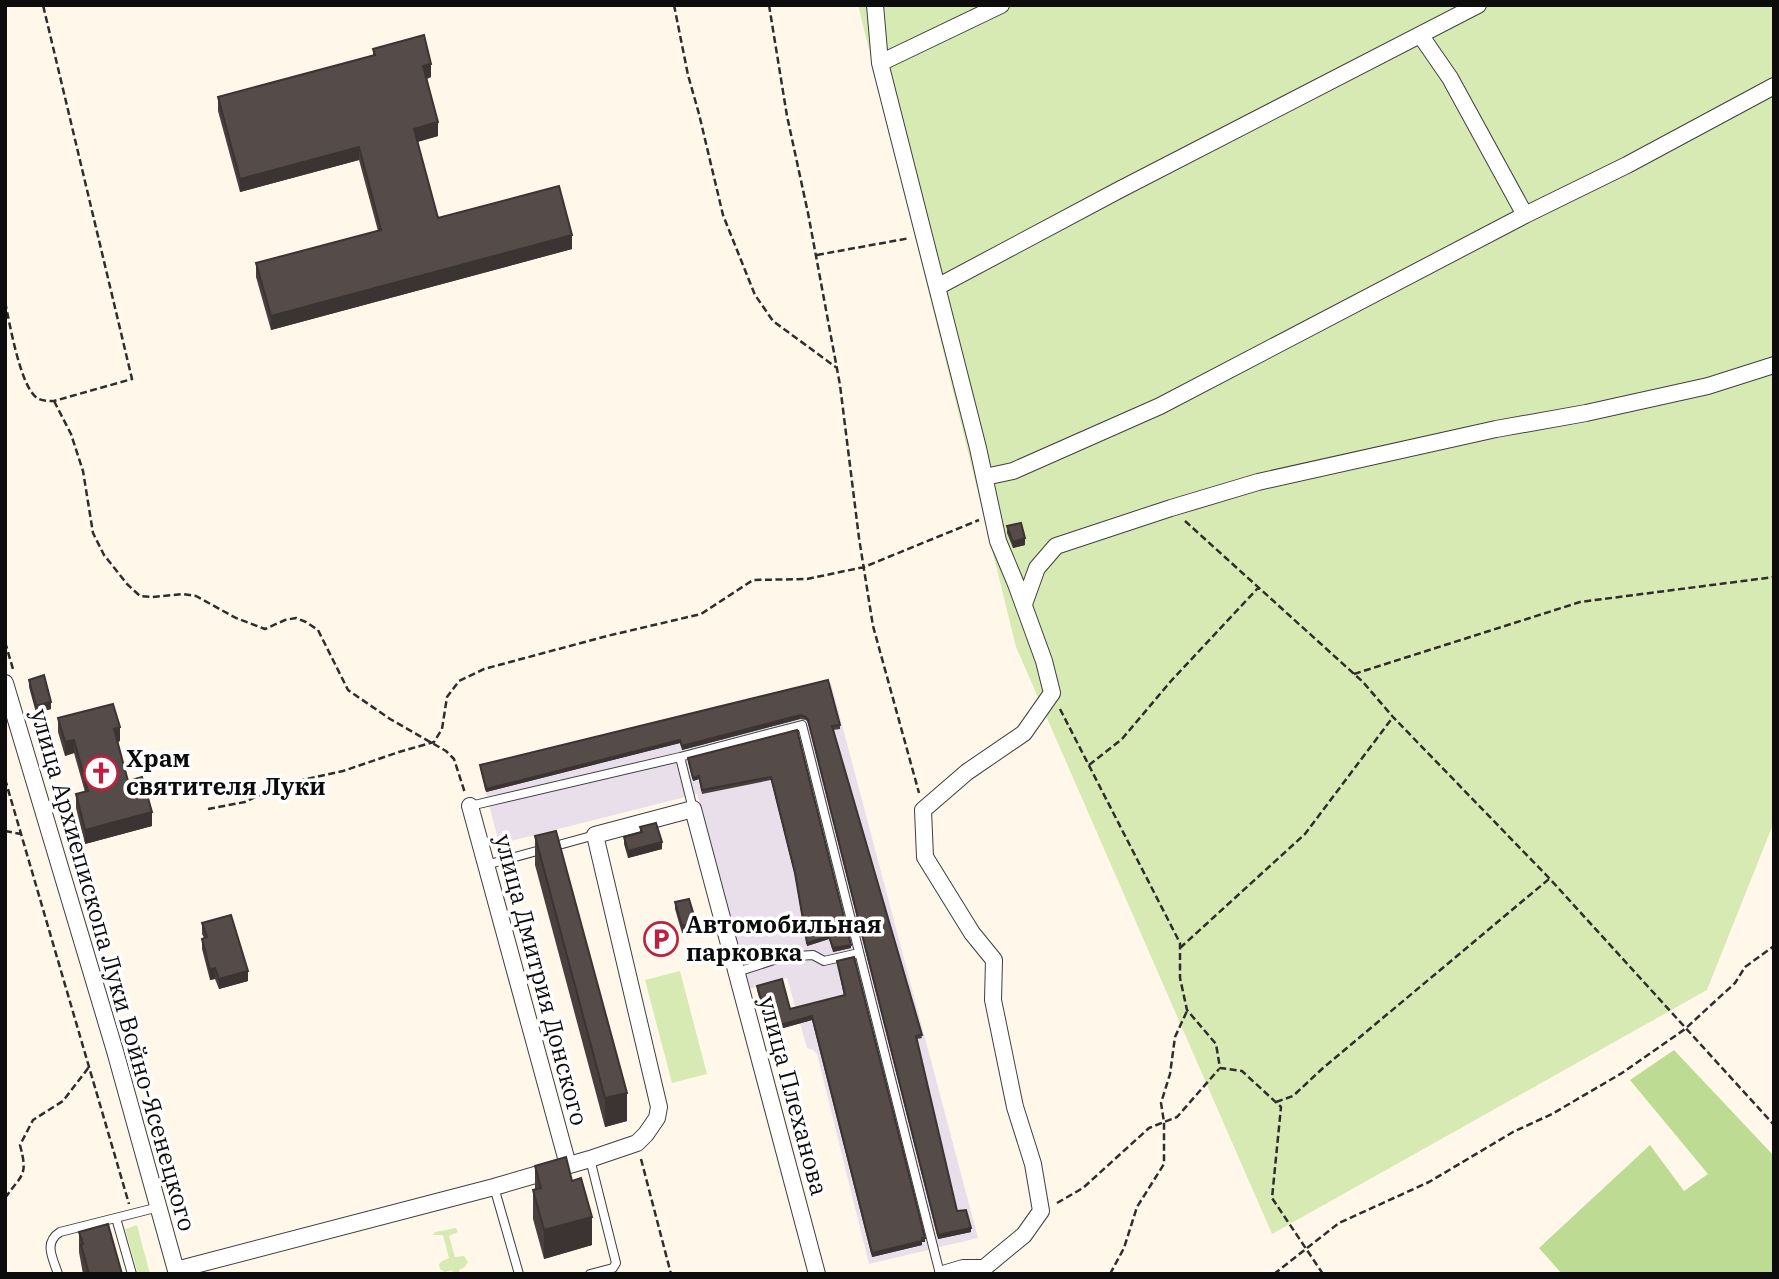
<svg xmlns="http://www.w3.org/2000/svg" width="1779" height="1279" font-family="'IBM Plex Serif',serif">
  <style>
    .industrial { fill: #e8dfeb }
    .green { fill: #d8eab3 }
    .forest { fill: #bddb92 }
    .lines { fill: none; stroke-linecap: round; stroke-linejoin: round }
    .lane-casing { stroke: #3f3f3f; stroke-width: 10 }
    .street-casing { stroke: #3f3f3f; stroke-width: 18 }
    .path { stroke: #2e2e2e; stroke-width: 2.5; stroke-dasharray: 7 3.5; stroke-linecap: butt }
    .lane { stroke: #fff; stroke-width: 8 }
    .street { stroke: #fff; stroke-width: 16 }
    .wall { fill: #49403e }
    .shaded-wall { fill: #3c3432 }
    .building { fill: #554b48; stroke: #3c3432; stroke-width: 2 }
    .labels { text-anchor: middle; stroke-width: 7; stroke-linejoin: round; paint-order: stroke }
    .poi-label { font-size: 24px; font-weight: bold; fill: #0c0c0c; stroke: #fff; text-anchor: start }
    .street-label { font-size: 24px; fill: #0c0c0c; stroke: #fff }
  </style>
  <rect width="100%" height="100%" fill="#fff8ea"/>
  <path class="industrial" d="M831 683 978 1238 869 1264 817 1054 813 1050 807 1048 787 978 749 989 697 794 499 844 480 769Z"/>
  <path class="green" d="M858 5H1774V822L1707 990 1272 1234 1016 647Z
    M680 971 707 1074 672 1083 645 980Z
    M137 1225 150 1274H138L125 1229Z
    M456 1228 458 1232 449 1236 455 1257 464 1256 468 1262 465 1267 459 1270V1274H454L452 1270 445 1272 440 1269 439 1264 442 1261 449 1258 443 1235H433L435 1232Z"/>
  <path class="forest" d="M1674 1050 1774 1156V1274H1562L1539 1248 1650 1145 1684 1191 1708 1174 1630 1080Z"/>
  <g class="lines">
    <g class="lane-casing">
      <path id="lane" d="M680 757 693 809
        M470 806 680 757 802 725 940 1274
        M486 865 595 835
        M737 972 777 959 797 956 813 955 824 961 859 953
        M494 1187 519 1274
        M116 1218 132 1274
        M58 1274C53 1258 43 1243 60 1232L159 1207
        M590 1274 613 1268 616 1263 590 1159"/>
    </g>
    <g class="street-casing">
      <path id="street" d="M875 5 880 63 978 448 998 541 1016 584 1044 661 1052 693 1024 733 967 772 923 810 925 857 972 933 994 960 993 1000 1015 1107 1033 1164 1041 1211 1024 1235 984 1268
        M1421 36 1450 78 1525 215
        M880 63 1001 5
        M937 287 1119 190 1478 5
        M985 477 1013 471 1160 406 1525 215 1627 165 1774 86
        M1024 604 1037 568 1056 546 1171 508 1258 482 1496 429 1586 413 1708 386 1774 365
        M5 683 115 1051 177 1274
        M470 806 568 1165
        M176 1270 494 1187 590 1159 637 1143 646 1134 657 1118 659 1107 595 835 693 809 817 1274
        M943 1274 963 1268H984"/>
    </g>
    <path class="path" d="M674 5 688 75 699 114 723 215 755 295 773 321 837 368
      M769 5 787 116 808 213 840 385 859 538 873 626 919 793
      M817 255 910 238
      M5 302C10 324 20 386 37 398 42 401 48 401 54 401L132 379 43 5
      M54 401 71 434 83 471 93 533 104 555 127 584 140 596 152 597 183 594 196 596 236 618 265 629 285 620 296 618 306 622 318 630 348 690 390 719 446 751 454 759 465 793
      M1185 521 1363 682 1393 717 1550 879 1774 1125
      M5 642 13 669
      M1354 674 1580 602 1774 577
      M1060 709 1180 943V978L1187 1010 1216 1044 1220 1068 1242 1071 1281 1107 1272 1198 1323 1274
      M1089 765 1122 739 1171 681 1258 588
      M5 779 129 1204
      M208 809 245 802 280 785 343 771 399 752 434 742 442 729 447 697 459 681 484 669 607 636 701 614 753 580 807 579 864 567 979 520
      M5 831 21 834
      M1180 948 1305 834 1393 717
      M1276 1102 1293 1096 1323 1068 1549 879
      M641 1159 671 1274
      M5 1198C23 1173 28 1176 20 1145L33 1120 63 1101 89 1067
      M1057 1203 1083 1188 1149 1128 1177 1117 1219 1069
      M1110 1274 1124 1248 1137 1207 1164 1164V1122L1161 1103 1170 1074 1175 1037 1187 1011
      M1274 1274 1339 1223 1429 1182 1513 1132 1552 1114 1622 1073 1685 1029 1735 983 1745 967 1774 946"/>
    <use href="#lane" class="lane"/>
    <use href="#street" class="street"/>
  </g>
  <path class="wall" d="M373 49 431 77 427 79 438 136 417 142 438 218 572 249 271 330 256 277V263L378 231 359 160 240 192 218 111V97L373 56Z
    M1007 526 1025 545 1013 548 1007 533Z
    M29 680 51 709 36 713 29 687Z
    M828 680 840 725V729L833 730 922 1038 917 1039 957 1211 971 1232 938 1239 808 723 806 720 800 719 682 750 680 743 486 792 480 765Z
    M58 718 120 741 117 742 128 781 152 826 85 844 76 808V794L85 792 74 753 65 756 58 732Z
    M797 730 851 948 833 952 829 939 807 946 795 876 771 780 702 794 699 779 693 781 688 762V758Z
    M640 827 662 849 628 858 624 844V837L640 833Z
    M535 836 627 1121 605 1127 535 865Z
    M675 902 696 929 682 933 675 909Z
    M202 923 248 981 219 989 215 979 210 980 202 949V939L204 938 202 934Z
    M837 961 925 1242H922V1245L872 1257 812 1020 769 1032 757 990V986L790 1009 844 996Z
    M535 1166 572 1181 592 1245 544 1259 533 1219V1190H535Z
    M79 1232 122 1274H83L79 1252Z"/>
  <path class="shaded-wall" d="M431 64V77L423 79V66Z
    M438 122V136L414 143V129Z
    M359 147V160L240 192V179Z
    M572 235V249L271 330V316Z
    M1025 538V545L1013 548V542Z
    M51 702V709L36 713V706Z
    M800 715V719L682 750V746Z
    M120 727V741L114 743V729Z
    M74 740V753L65 756V742Z
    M680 740V743L486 792V789Z
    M699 776V779L693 781V778Z
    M152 812V826L85 844V830Z
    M662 842V849L628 858V851Z
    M696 922V929L682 933V926Z
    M829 936V939L807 946V943Z
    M851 945V948L833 952V948Z
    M215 968V979L210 980V970Z
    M248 971V981L219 989V979Z
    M812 1016V1020L769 1032V1028Z
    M627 1093V1121L605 1127V1098Z
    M592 1217V1245L544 1259V1230Z
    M971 1228V1232L938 1239V1235Z
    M925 1238V1242H922V1245L872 1257V1253Z"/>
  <path class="building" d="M424 35 431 64 423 66 438 122 414 129 438 218 559 186 572 235 271 316 256 263 381 230 359 147 240 179 218 97 375 55 373 49Z
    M1021 523 1025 538 1013 542 1007 526Z
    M44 675 51 702 36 706 29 680Z
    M828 680 840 725 832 726 922 1035 916 1036 957 1211 966 1210 971 1228 938 1235 808 720 806 717 800 715 682 746 680 740 486 789 480 765Z
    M113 704 120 727 114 729 128 781 142 777 152 812 85 830 76 794 88 791 74 740 65 742 58 718Z
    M797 730 851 945 833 948 829 936 807 943 795 873 771 777 702 790 699 776 693 778 688 758Z
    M656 823 662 842 628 851 624 837 642 832 640 827Z
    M556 831 627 1093 605 1098 535 836Z
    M689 899 696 922 682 926 675 902Z
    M231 915 248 971 219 979 215 968 210 970 202 939 207 937 202 923Z
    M854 957 925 1238H922V1241L872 1253 812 1016 769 1028 757 986 782 979 790 1009 845 995 837 961Z
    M566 1157 572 1181 581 1178 592 1217 544 1230 533 1190 541 1188 535 1166Z
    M108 1224 122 1274H89L81 1245 83 1244 79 1232Z"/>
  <defs>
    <g id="church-ring" transform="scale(1.75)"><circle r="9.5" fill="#fff" stroke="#c01f3e" stroke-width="1.5"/><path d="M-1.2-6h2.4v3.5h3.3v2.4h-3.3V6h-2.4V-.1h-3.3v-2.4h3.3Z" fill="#c01f3e"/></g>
    <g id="parking-ring" transform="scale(1.75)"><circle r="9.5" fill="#fff" stroke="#c01f3e" stroke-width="1.5"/><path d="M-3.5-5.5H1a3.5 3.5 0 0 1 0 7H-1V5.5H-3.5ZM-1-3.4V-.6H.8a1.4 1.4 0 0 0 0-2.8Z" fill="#c01f3e"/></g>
  </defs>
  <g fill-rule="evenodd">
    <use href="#church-ring" x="101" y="773"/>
    <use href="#parking-ring" x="661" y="939"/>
  </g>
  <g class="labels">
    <g class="poi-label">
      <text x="126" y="767">Храм<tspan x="126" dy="28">святителя Луки</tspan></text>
      <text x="686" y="933">Автомобильная<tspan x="686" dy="28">парковка</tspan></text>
    </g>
    <g class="street-label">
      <text transform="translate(113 970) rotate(74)" y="8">улица Архиепископа Луки Войно-Ясенецкого</text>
      <text transform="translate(541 980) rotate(75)" y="8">улица Дмитрия Донского</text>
      <text transform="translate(793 1096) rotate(75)" y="8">улица Плеханова</text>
    </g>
  </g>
  <rect width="1779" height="1279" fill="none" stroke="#0c0c0c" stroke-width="14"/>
</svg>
